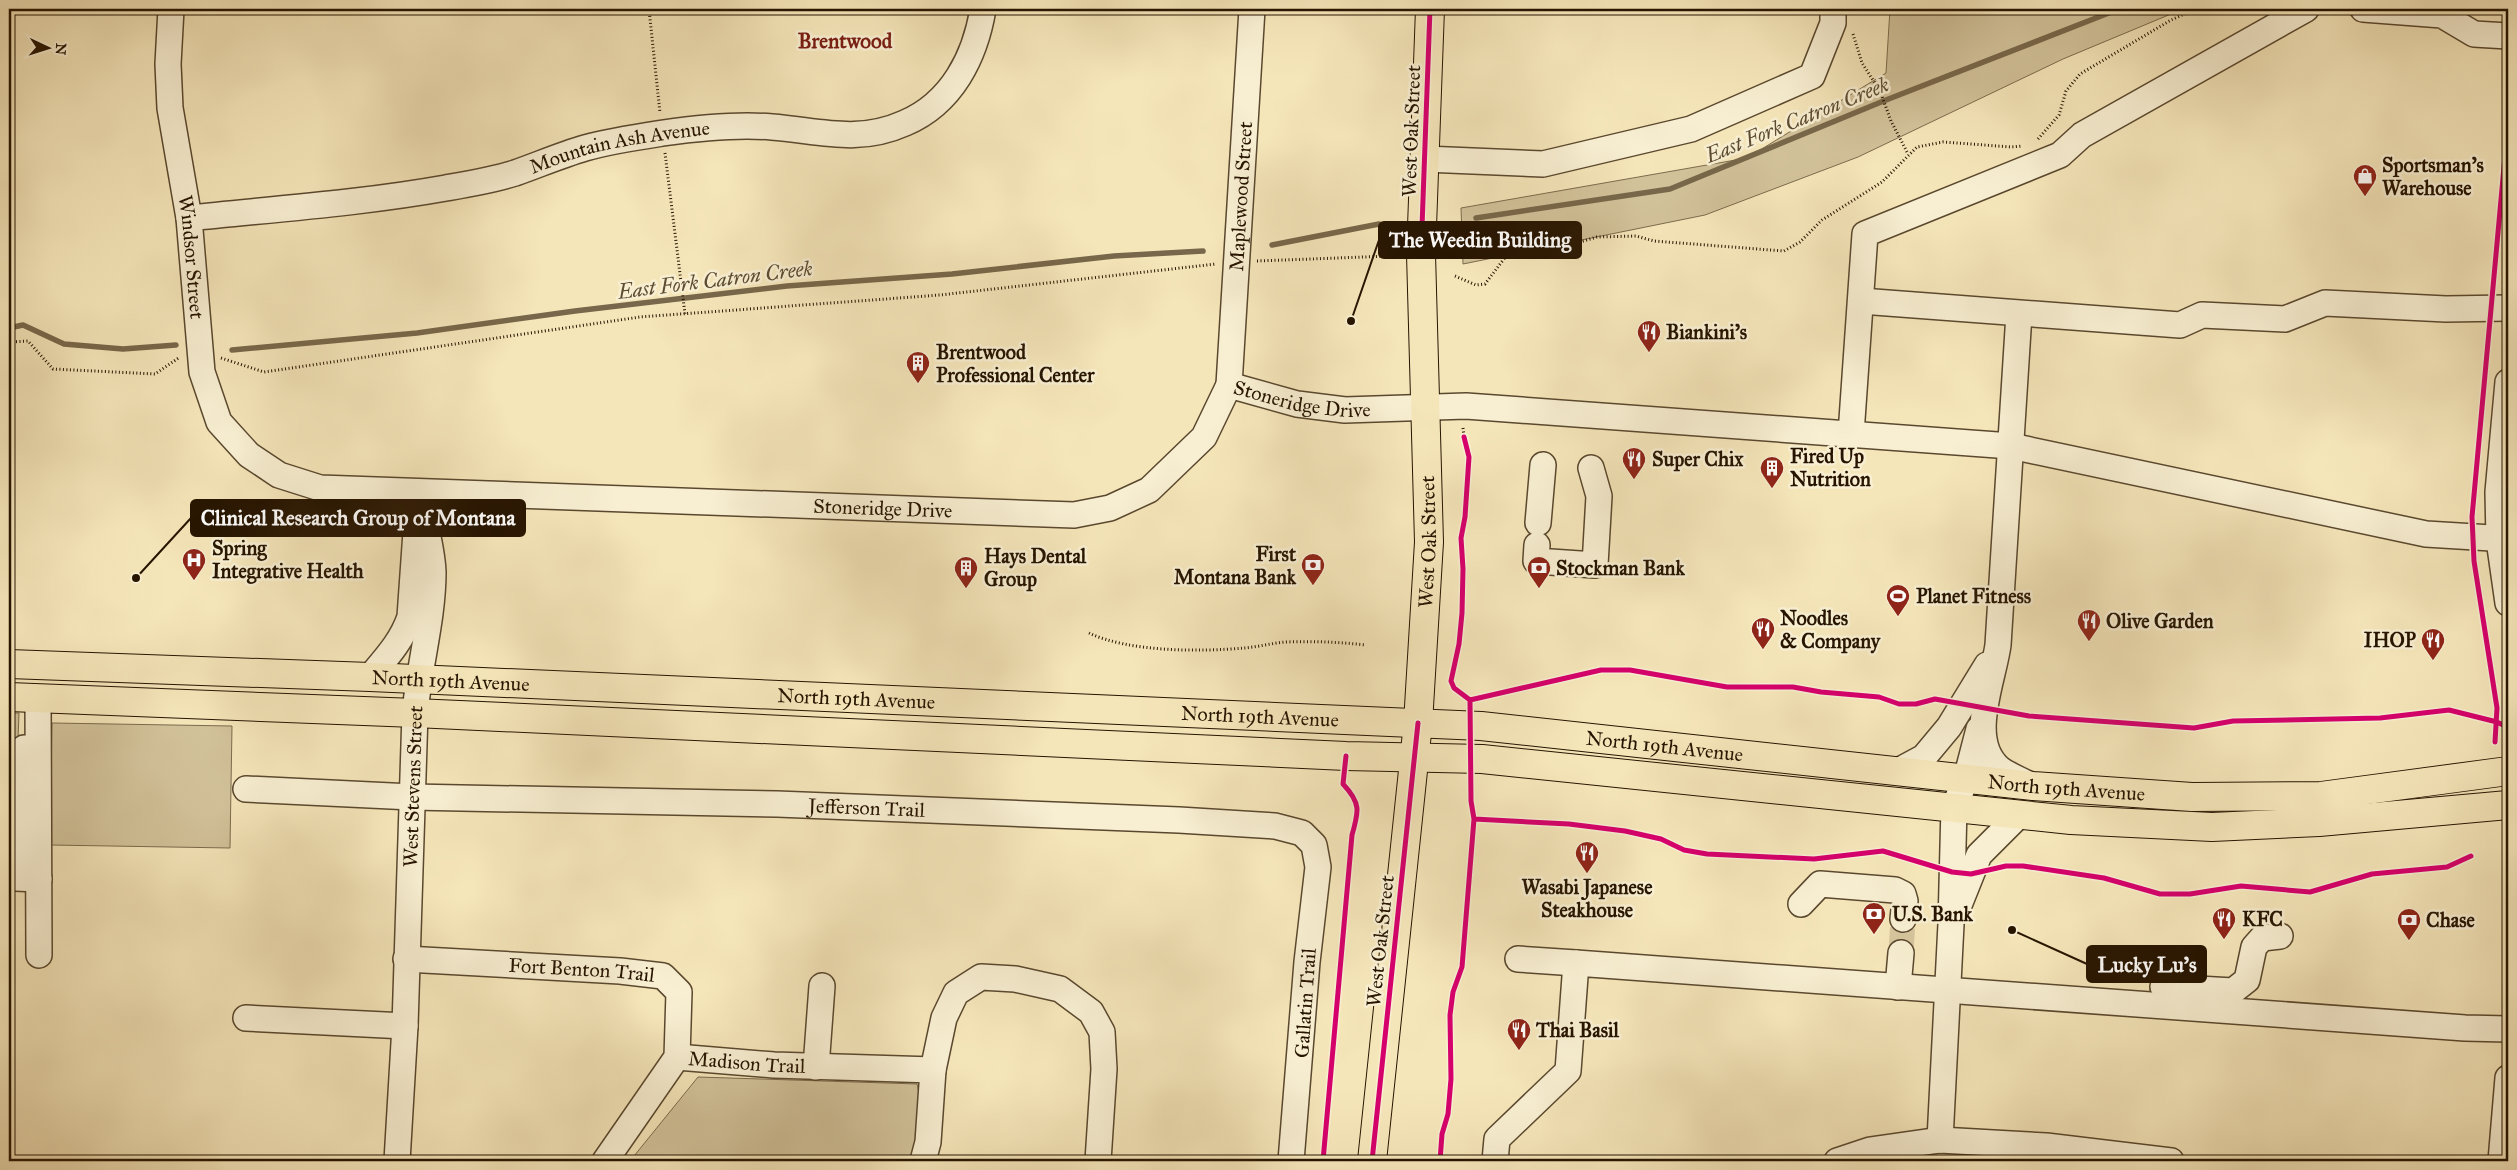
<svg xmlns="http://www.w3.org/2000/svg" width="2517" height="1170" font-family="'IM FELL Great Primer',serif">
  <style>
    .green { fill: #d2c29a; stroke: #7c6b4d }
    .lines { fill: none; stroke-linecap: round; stroke-linejoin: round }
    .stream { stroke: #78674a; stroke-width: 5.5 }
    .minor-tunnel { stroke: #d6c69e; stroke-width: 25; stroke-dasharray: 25 12; stroke-linecap: butt }
    .minor-casing { stroke: #5a482e; stroke-width: 28 }
    .major-casing { stroke: #261400; stroke-width: 30 }
    .path { stroke: #261400; stroke-width: 3; stroke-dasharray: 1 2.5; stroke-linecap: butt }
    .minor { stroke: #f8efd2; stroke-width: 25 }
    .major { stroke: #f5e6ba; stroke-width: 28 }
    .cycleway-casing { stroke: #f8efd2; stroke-width: 8 }
    .cycleway { stroke: #d6006c; stroke-width: 5 }
    .labels { text-anchor: middle; stroke-width: 5; stroke-linejoin: round; paint-order: stroke }
    .street-label { font-size: 20px; fill: #261400; stroke: #f8efd2 }
    .poi-label { font-size: 20px; font-weight: bold; fill: #261400; stroke: #f8efd2; text-anchor: start }
    .neighbourhood-label { font-size: 21px; font-weight: bold; fill: #7a1f14; stroke: #f8efd2 }
    .water-label { font-size: 21px; font-style: italic; fill: #5d4c31; stroke: #f8efd2 }
    .leader { fill: none; stroke: #261400; stroke-width: 2 }
    .callout-dot { fill: #261400; stroke: #f8efd2; stroke-width: 2 }
    .callout { fill: #261400; stroke: #261400; stroke-width: 2 }
    .callout-label { font-size: 21px; text-anchor: middle; font-weight: bold; fill: #fff }
  </style>
  <rect width="100%" height="100%" fill="#f5e6ba"/>
  <filter id="stains"><feTurbulence type="fractalNoise" baseFrequency=".004" numOctaves="4"/><feColorMatrix values="0 0 0 0 .2 0 0 0 0 .09 0 0 0 0 .02 0 0 0 .5 -.17"/></filter>
  <radialGradient id="worn" r=".72"><stop offset=".6" stop-color="#630" stop-opacity="0"/><stop offset="1" stop-color="#630" stop-opacity=".3"/></radialGradient>
  <path class="green" d="M1890 9H2183L2063 59 1858 157 1705 215 1463 264 1461 208 1747 158 1886 73Z
    M9 713H19L14 844 9 843Z
    M52 723 232 726 230 848 50 845Z
    M698 1077 917 1084 924 1115 918 1161H630Z"/>
  <g class="lines">
    <path class="stream" d="M1476 218 1670 189 1886 100 2119 9
      M1272 245 1379 224
      M9 328 23 325 64 344 123 349 176 345
      M232 350 417 333 575 311 787 286 952 274 1114 256 1203 251"/>
    <path class="minor-tunnel" d="M1901 953 1903 919"/>
    <g class="minor-casing">
      <g id="minor">
        <path id="s1" d="M171 9 168 64 170 108 189 218 202 372 219 422 249 455 279 475 320 488 1074 515 1110 508 1149 490 1204 437 1229 385 1297 404 1345 410 1466 406 2011 446 2426 534 2508 539"/>
        <path d="M2363 9 2442 15 2474 34 2508 36"/>
        <path d="M1425 159 1543 164 1691 129 1812 76 1833 23V9"/>
        <path id="s2" d="M189 218C275 209 362 203 446 188 469 184 493 180 515 173 538 165 561 155 585 148 610 141 637 137 663 133 698 128 737 124 772 127 821 131 858 144 905 123 952 103 975 57 983 9"/>
        <path d="M1861 301 2180 325 2202 315 2285 319 2325 303 2446 309 2508 308"/>
        <path d="M2019 314 1998 645C1993 682 1966 741 2000 769 2008 775 2021 780 2030 785"/>
        <path d="M2508 382 2498 492 2499 540 2508 603"/>
        <path id="s3" d="M1229 385 1252 9"/>
        <path d="M1851 434 1865 234 2060 155 2082 135 2306 9"/>
        <path d="M1538 523 1543 465"/>
        <path d="M1537 545 1536 561 1595 565 1599 496 1591 468"/>
        <path d="M370 677C386 658 402 641 410 617L416 532"/>
        <path d="M38 699 39 955"/>
        <path d="M24 748 15 878 39 879"/>
        <path d="M1898 771 1924 757 1949 727 1987 665"/>
        <path id="s4" d="M246 789 412 797 777 804 1179 820 1275 826 1302 833 1314 845 1318 867 1307 962 1291 1161"/>
        <path d="M1801 904 1820 884 1895 890 1903 894 1905 901 1903 919"/>
        <path d="M1957 910 1979 855 2019 815"/>
        <path id="s5" d="M406 959 620 971 663 976 679 992 677 1057 605 1161"/>
        <path d="M1518 959 1576 963"/>
        <path d="M1898 987 1901 953"/>
        <path d="M2163 987 2233 991 2247 980 2254 947 2262 938 2280 936"/>
        <path d="M246 1018 405 1026"/>
        <path id="s6" d="M677 1057 774 1065 933 1070"/>
        <path d="M816 1067 822 986"/>
        <path d="M1940 1140 1951 924 1954 807 1966 779 1979 729"/>
        <path id="s7" d="M397 1161 405 1026 415 713C419 666 433 619 433 572 432 546 423 517 418 492"/>
        <path d="M923 1161 928 1142 933 1070 944 1018 956 993 981 977 1015 979 1060 989 1091 1012 1102 1032 1104 1069 1098 1161"/>
        <path d="M1495 1161 1497 1139 1568 1071 1576 963 2465 1028 2508 1029"/>
        <path d="M1837 1161 1870 1150 1940 1140 2046 1146 2171 1161"/>
        <path d="M2501 1161 2508 1078"/>
      </g>
    </g>
    <g class="major-casing">
      <g id="major">
        <path id="s8" d="M9 664 370 677 1481 726 2033 786 2192 797 2321 796 2508 771"/>
        <path d="M9 697 415 713 1346 756 1482 759 2071 820 2212 827 2319 822 2508 805"/>
        <path id="s9" d="M1372 1161 1418 723 1429 542 1421 254 1430 9"/>
      </g>
    </g>
    <path class="path" d="M649 9 660 113
      M1853 34 1862 63 1880 91 1891 121 1908 154
      M2038 139 2059 115 2066 91 2080 74 2171 20 2196 9
      M665 153 685 314
      M1257 261 1391 256
      M1455 276 1476 285 1485 284 1510 251 1563 247 1597 237 1636 236 1654 241 1784 251 1800 242 1822 220 1882 182 1917 147 1943 142 2011 147 2022 146
      M9 342 28 341 53 369 155 374 180 357
      M221 358 264 372 640 317 940 295 1216 264
      M1463 428 1464 437
      M1089 633C1129 652 1199 652 1244 648 1258 647 1272 643 1286 642 1313 641 1339 642 1366 645"/>
    <use href="#minor" class="minor"/>
    <use href="#major" class="major"/>
    <g class="cycleway-casing">
      <path id="cycleway" d="M1421 254 1430 9
        M1470 700 1601 670H1630L1727 687H1793L1821 692 1879 697 1899 704H1916L1935 699 2029 716 2194 728 2233 721 2380 718 2449 710 2497 722 2505 726
        M2495 742 2497 708 2474 561 2472 517 2508 123
        M1474 819 1569 824 1625 831 1661 839 1684 850 1707 854 1814 859 1883 851 1952 872 1971 874 2006 866H2023L2104 878 2160 894H2190L2241 886 2310 892 2372 874 2447 867 2471 856
        M1323 1161 1352 835C1359 811 1361 803 1343 784L1346 756
        M1372 1161 1418 723
        M1440 1161 1442 1134 1448 1114 1451 1079 1450 1015 1453 992 1462 967 1474 819 1471 801 1470 700 1454 688 1451 681 1459 644 1462 613 1463 569 1461 538 1465 517 1469 457 1464 437"/>
    </g>
    <use href="#cycleway" class="cycleway"/>
  </g>
  <defs>
    <g id="shop-pin" transform="scale(1.25)"><path d="M0 17L-7.5 6A9.5 9.5 0 1 1 7.5 6Z" fill="#8f2418" stroke="#f8efd2"/><path d="M-5-2.5h2.3a2.7 3.5 0 0 1 5.4 0H5L5.5 6h-11ZM-1.5-2.5h3a1.5 2.3 0 0 0-3 0Z" fill="#fff"/></g>
    <g id="restaurant-pin" transform="scale(1.25)"><path d="M0 17L-7.5 6A9.5 9.5 0 1 1 7.5 6Z" fill="#8f2418" stroke="#f8efd2"/><path d="M-5-6h1v4h1v-4h1v4h1v-4h1v5L-1.5 .5V6h-2V.5L-5-1ZM5-6V6H3V1.5H1.5Q1.5-4 5-6Z" fill="#fff"/></g>
    <g id="building-pin" transform="scale(1.25)"><path d="M0 17L-7.5 6A9.5 9.5 0 1 1 7.5 6Z" fill="#8f2418" stroke="#f8efd2"/><path d="M-4-6H4V6H1V3H-1V6H-4ZM-2.5-4.3h1.7v1.8h-1.7ZM.8-4.3h1.7v1.8H.8ZM-2.5-1h1.7V.8h-1.7ZM.8-1h1.7V.8H.8Z" fill="#fff"/></g>
    <g id="hospital-pin" transform="scale(1.25)"><path d="M0 17L-7.5 6A9.5 9.5 0 1 1 7.5 6Z" fill="#8f2418" stroke="#f8efd2"/><path d="M-5-5h3v3.5h4V-5h3V5h-3V1.5h-4V5h-3Z" fill="#fff"/></g>
    <g id="bank-pin" transform="scale(1.25)"><path d="M0 17L-7.5 6A9.5 9.5 0 1 1 7.5 6Z" fill="#8f2418" stroke="#f8efd2"/><path d="M-6-4H6V4H-6ZM0-2.3a2.3 2.3 0 1 0 0 4.6a2.3 2.3 0 1 0 0-4.6Z" fill="#fff"/></g>
    <g id="stadium-pin" transform="scale(1.25)"><path d="M0 17L-7.5 6A9.5 9.5 0 1 1 7.5 6Z" fill="#8f2418" stroke="#f8efd2"/><path d="M0-5a6.5 5 0 1 0 0 10a6.5 5 0 1 0 0-10ZM-3.5-1.8h7v3.6h-7Z" fill="#fff"/></g>
  </defs>
  <g fill-rule="evenodd">
    <use href="#shop-pin" x="2365" y="176"/>
    <use href="#restaurant-pin" x="1649" y="332"/>
    <use href="#building-pin" x="918" y="363"/>
    <use href="#restaurant-pin" x="1634" y="459"/>
    <use href="#building-pin" x="1772" y="468"/>
    <use href="#hospital-pin" x="194" y="560"/>
    <use href="#bank-pin" x="1313" y="565"/>
    <use href="#building-pin" x="966" y="568"/>
    <use href="#bank-pin" x="1539" y="568"/>
    <use href="#stadium-pin" x="1898" y="596"/>
    <use href="#restaurant-pin" x="2089" y="621"/>
    <use href="#restaurant-pin" x="1763" y="629"/>
    <use href="#restaurant-pin" x="2433" y="640"/>
    <use href="#restaurant-pin" x="1587" y="853"/>
    <use href="#bank-pin" x="1874" y="914"/>
    <use href="#restaurant-pin" x="2224" y="919"/>
    <use href="#bank-pin" x="2409" y="920"/>
    <use href="#restaurant-pin" x="1519" y="1030"/>
  </g>
  <g class="labels">
    <g class="street-label">
      <text transform="translate(1411 131) rotate(-88)" y="7">West Oak Street</text>
      <text dy="7" stroke="none"><textPath href="#s2" startOffset="438">Mountain Ash Avenue</textPath></text>
      <text dy="7" stroke="none"><textPath href="#s3" startOffset="189">Maplewood Street</textPath></text>
      <text dy="7" stroke="none"><textPath href="#s1" startOffset="250">Windsor Street</textPath></text>
      <text dy="7" stroke="none"><textPath href="#s1" startOffset="1585">Stoneridge Drive</textPath></text>
      <text dy="7" stroke="none"><textPath href="#s1" startOffset="1105">Stoneridge Drive</textPath></text>
      <text dy="7" stroke="none"><textPath href="#s9" startOffset="622">West Oak Street</textPath></text>
      <text dy="7" stroke="none"><textPath href="#s8" startOffset="442">North 19th Avenue</textPath></text>
      <text dy="7" stroke="none"><textPath href="#s8" startOffset="848">North 19th Avenue</textPath></text>
      <text dy="7" stroke="none"><textPath href="#s8" startOffset="1252">North 19th Avenue</textPath></text>
      <text dy="7" stroke="none"><textPath href="#s8" startOffset="1658">North 19th Avenue</textPath></text>
      <text dy="7" stroke="none"><textPath href="#s7" startOffset="375">West Stevens Street</textPath></text>
      <text dy="7" stroke="none"><textPath href="#s8" startOffset="2062">North 19th Avenue</textPath></text>
      <text dy="7" stroke="none"><textPath href="#s4" startOffset="621">Jefferson Trail</textPath></text>
      <text transform="translate(1380 941) rotate(-84)" y="7">West Oak Street</text>
      <text dy="7" stroke="none"><textPath href="#s5" startOffset="176">Fort Benton Trail</textPath></text>
      <text transform="translate(1305 1003) rotate(-86)" y="7">Gallatin Trail</text>
      <text dy="7" stroke="none"><textPath href="#s6" startOffset="70">Madison Trail</textPath></text>
    </g>
    <g class="poi-label">
      <text x="2382" y="172">Sportsman's<tspan x="2382" dy="23">Warehouse</tspan></text>
      <text x="1666" y="339">Biankini's</text>
      <text x="936" y="359">Brentwood<tspan x="936" dy="23">Professional Center</tspan></text>
      <text x="1790" y="463">Fired Up<tspan x="1790" dy="23">Nutrition</tspan></text>
      <text x="1652" y="466">Super Chix</text>
      <text x="212" y="555">Spring<tspan x="212" dy="23">Integrative Health</tspan></text>
      <text x="1296" y="561" text-anchor="end">First<tspan x="1296" dy="23">Montana Bank</tspan></text>
      <text x="984" y="563">Hays Dental<tspan x="984" dy="23">Group</tspan></text>
      <text x="1556" y="575">Stockman Bank</text>
      <text x="1916" y="603">Planet Fitness</text>
      <text x="1780" y="625">Noodles<tspan x="1780" dy="23">&amp; Company</tspan></text>
      <text x="2106" y="628">Olive Garden</text>
      <text x="2416" y="647" text-anchor="end">IHOP</text>
      <text x="1587" y="894" text-anchor="middle">Wasabi Japanese<tspan x="1587" dy="23">Steakhouse</tspan></text>
      <text x="1892" y="921">U.S. Bank</text>
      <text x="2242" y="926">KFC</text>
      <text x="2426" y="927">Chase</text>
      <text x="1536" y="1037">Thai Basil</text>
    </g>
    <g class="neighbourhood-label">
      <text x="845" y="48">Brentwood</text>
    </g>
    <g class="water-label">
      <text transform="translate(1797 120) rotate(-22)" y="7">East Fork Catron Creek</text>
      <text transform="translate(715 280) rotate(-7)" y="7">East Fork Catron Creek</text>
    </g>
  </g>
  <path class="leader" d="M1351 321L1379 240M136 578L191 518M2012 930L2087 964"/>
  <g class="callout-dot">
    <circle cx="1351" cy="321" r="5"/>
    <circle cx="136" cy="578" r="5"/>
    <circle cx="2012" cy="930" r="5"/>
  </g>
  <g class="callout">
    <rect x="1379" y="222" width="202" height="36" rx="5"/>
    <rect x="191" y="500" width="334" height="36" rx="5"/>
    <rect x="2087" y="946" width="119" height="36" rx="5"/>
  </g>
  <g class="callout-label">
    <text x="1480" y="247">The Weedin Building</text>
    <text x="358" y="525">Clinical Research Group of Montana</text>
    <text x="2147" y="972">Lucky Lu's</text>
  </g>
  <rect width="2517" height="1170" fill="none" stroke="#f5e6ba" stroke-width="30"/>
  <rect x="10" y="10" width="2497" height="1150" fill="none" stroke="#261400" stroke-width="2.5"/>
  <rect x="15" y="15" width="2487" height="1140" fill="none" stroke="#261400"/>
  <g transform="translate(48 48) rotate(94)" stroke="#f8efd2" stroke-width="4" paint-order="stroke">
  <path d="M0-4L9 19L0 12L-9 19Z" fill="#261400"/>
  <text y="-8" font-size="14" font-weight="bold" text-anchor="middle" fill="#261400">N</text>
  </g>
  <rect width="100%" height="100%" filter="url(#stains)"/>
  <rect width="100%" height="100%" fill="url(#worn)"/>
</svg>
